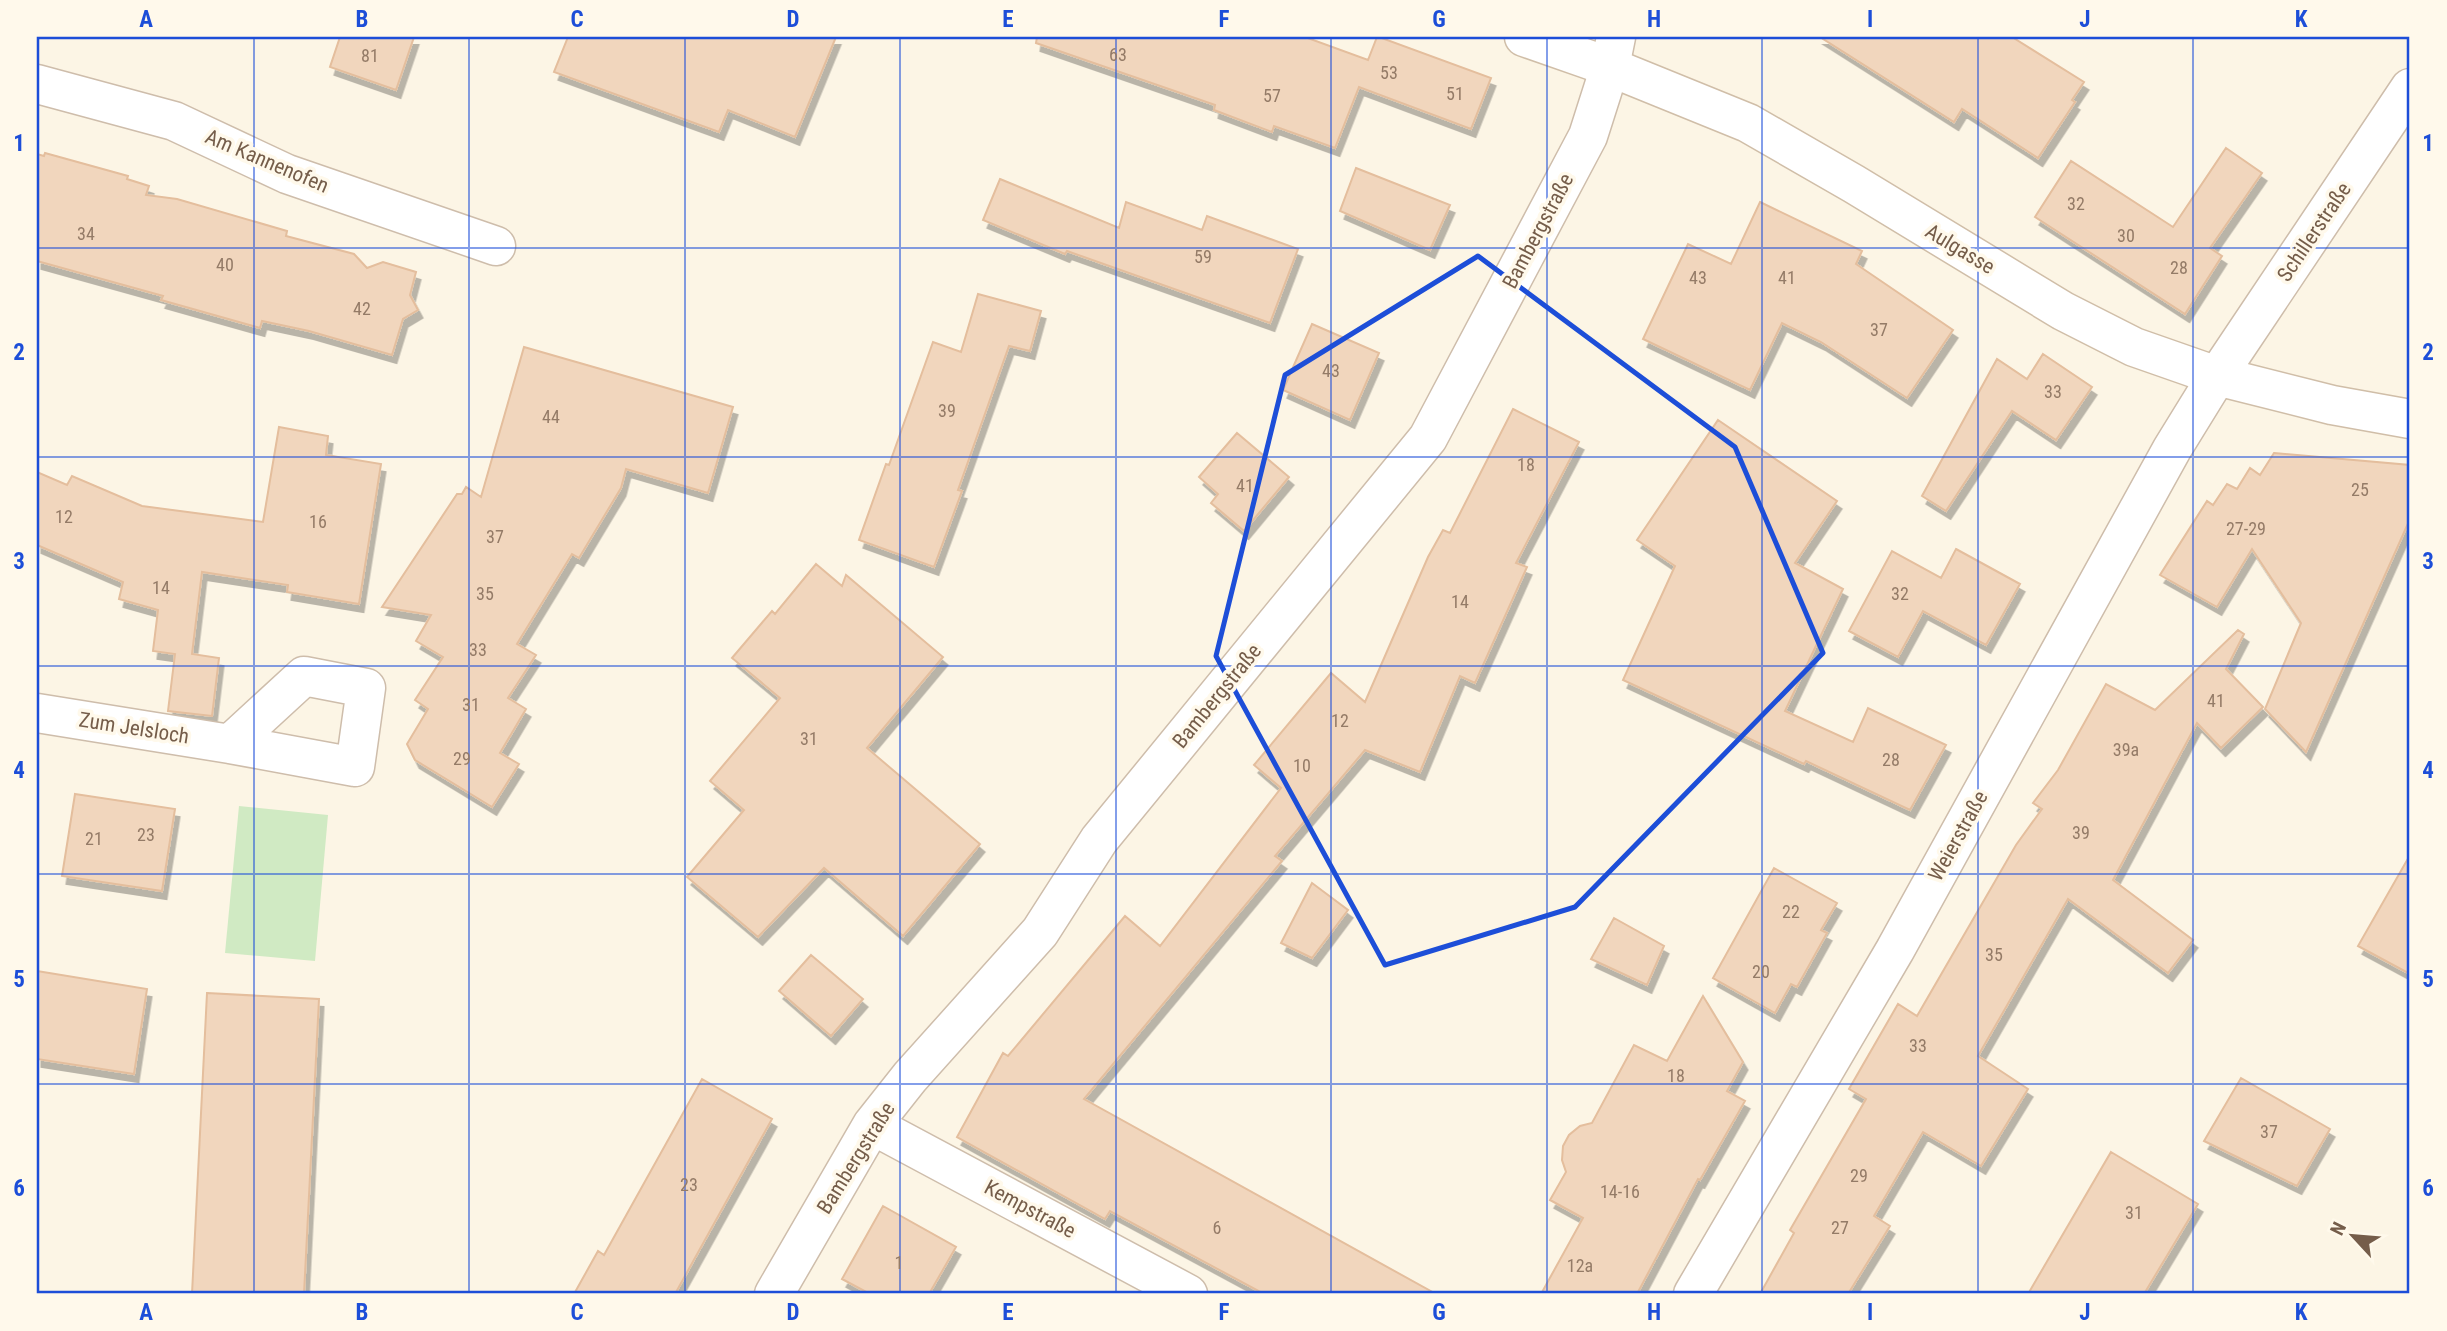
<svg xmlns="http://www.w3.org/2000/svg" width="2447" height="1331" font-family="'Roboto Condensed',sans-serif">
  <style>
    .green { fill: #d0eac3 }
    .building { fill: #f1d6bd; stroke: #e4be9d; stroke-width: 2; filter: url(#shadow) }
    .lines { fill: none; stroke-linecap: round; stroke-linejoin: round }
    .minor-casing { stroke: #cebdab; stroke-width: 41 }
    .secondary-casing { stroke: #d0bea8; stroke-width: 41 }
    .minor { stroke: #fff; stroke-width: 38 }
    .secondary { stroke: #fff; stroke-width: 38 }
    .marked { fill: none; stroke: #1d4ed8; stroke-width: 5; stroke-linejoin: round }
    .grid { fill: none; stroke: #1d4ed8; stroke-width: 2; stroke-opacity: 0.55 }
    .labels { text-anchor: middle; stroke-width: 7; stroke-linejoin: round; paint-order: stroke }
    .number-label { font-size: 18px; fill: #947b67 }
    .street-label { font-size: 21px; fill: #755d4a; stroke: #fff9eb }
    .neatline { fill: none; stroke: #1d4ed8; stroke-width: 2.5 }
    .grid-label { font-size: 23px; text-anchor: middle; font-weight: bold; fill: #1d4ed8 }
  </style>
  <defs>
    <filter id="shadow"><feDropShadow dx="4.5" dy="8" stdDeviation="0" flood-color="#0004"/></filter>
  </defs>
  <rect width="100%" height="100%" fill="#fcf5e5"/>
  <path class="green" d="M239 806 328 815 315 961 225 953Z"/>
  <path class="building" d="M340 37H414L396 90 330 67Z
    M568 37H836L795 137 728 110 719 132 554 72Z
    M1037 37H1305L1368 60 1377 37H1379L1491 78 1471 129 1359 87 1335 148 1274 126 1272 132 1214 110 1215 105 1036 43Z
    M1820 37H2012L2084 82 2072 100 2075 102 2038 158 1962 109 1954 122Z
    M2226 148 2262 173 2210 248 2222 256 2185 314 2035 217 2071 161 2173 227Z
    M45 153 128 176 127 179 149 186 146 195 177 199 287 231 286 236 354 254 367 268 383 262 416 272 410 295 418 310 403 319 392 355 309 331 262 321 260 328 161 300 163 296 37 261V154L44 156Z
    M1356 168 1450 205 1430 250 1340 211Z
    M1000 179 1119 228 1126 202 1202 230 1207 216 1298 249 1270 323 1067 251 1065 254 983 220Z
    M1760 202 1862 251 1856 264 1953 330 1907 398 1821 342 1782 323 1750 390 1643 339 1688 244 1731 264Z
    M978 294 1041 311 1030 351 1009 346 958 490 962 491 934 567 859 540 886 464 889 465 933 342 961 352Z
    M1312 324 1379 353 1350 420 1283 390Z
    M524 347 733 407 708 493 626 469 621 488 579 558 572 554 517 644 536 655 508 698 526 709 500 753 519 764 492 807 415 760 407 744 428 709 415 700 443 657 416 641 431 615 382 607 457 494H462L466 487 481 497Z
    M2043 354 2092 387 2056 440 2012 411 1946 511 1922 496 1997 359 2027 379Z
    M1513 409 1579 442 1516 563 1527 567 1475 683 1460 676 1420 772 1365 750 1275 856 1282 861 1084 1099 1436 1294H1264L1110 1211 1105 1219 957 1137 1003 1053 1008 1056 1125 916 1160 946 1281 788 1254 765 1331 673 1365 702 1428 557 1443 530 1450 533Z
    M1718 420 1837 501 1795 563 1843 589 1785 711 1853 742 1868 708 1946 745 1910 810 1806 761 1804 764 1623 680 1675 566 1637 540Z
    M279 427 328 436 326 455 381 464 359 604 287 592 288 585 202 572 192 654 219 658 212 716 168 711 175 654 153 651 158 610 119 599 123 582 37 545V472L67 485 72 476 142 506 263 522Z
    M1237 433 1289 477 1244 531 1211 503 1218 494 1199 477Z
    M2274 453 2410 465V519L2306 752 2265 709 2301 623 2252 549 2217 607 2160 575 2207 501 2213 505 2227 484 2237 489 2250 468 2260 475Z
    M1956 549 2020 584 1986 645 1923 611 1898 657 1849 631 1892 551 1941 578Z
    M816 564 842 586 846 575 943 657 867 748 980 844 903 936 824 868 758 937 687 877 744 810 710 781 780 698 732 658 772 611 775 614Z
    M2238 630 2244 634 2226 669 2263 707 2221 748 2197 723 2113 880 2193 940 2168 973 2068 899 1978 1056 2028 1089 1981 1166 1923 1132 1874 1216 1890 1226 1848 1294H1760L1794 1233 1790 1230 1866 1099 1849 1089 1898 1004 1917 1016 2016 845 2042 809 2033 803 2058 770 2106 684 2155 710Z
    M75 794 175 809 162 891 62 876Z
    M2410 855V974L2358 946Z
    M1774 868 1837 903 1821 930 1827 933 1797 987 1791 984 1775 1013 1713 978Z
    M1312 883 1348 910 1312 958 1281 943Z
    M1614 918 1664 946 1647 985 1591 959Z
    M811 955 863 999 831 1036 779 991Z
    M37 971 147 989 134 1074 37 1059Z
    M207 993 319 999 304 1294H192Z
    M1703 996 1743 1062 1727 1091 1745 1101 1700 1180 1698 1179 1637 1294H1541L1583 1218 1550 1200 1566 1172 1562 1160 1563 1146 1569 1135 1580 1126 1592 1123 1634 1045 1667 1061Z
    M2241 1078 2330 1129 2297 1186 2204 1141Z
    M702 1079 772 1119 675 1294H574L598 1251 604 1255Z
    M2111 1152 2198 1204 2144 1294H2028Z
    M883 1206 956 1247 929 1294H870L842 1279Z"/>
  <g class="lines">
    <g class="minor-casing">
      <path id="minor" d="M37 84 174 121 287 174 496 246
        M304 676 366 688 355 767 230 744Z
        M37 713 230 744
        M872 1125 1188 1294
        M774 1294 872 1125 910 1077 1040 932 1099 840 1428 438 1588 136 1610 67 1616 37
        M1693 1294 1895 950 2172 449 2217 376 2410 88"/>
    </g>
    <g class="secondary-casing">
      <path id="secondary" d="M1524 37 1610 67 1748 123 1854 184 2063 311 2134 347 2217 376 2332 405 2410 419"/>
    </g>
    <use href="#minor" class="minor"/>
    <use href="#secondary" class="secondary"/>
  </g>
  <path class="marked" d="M1478 256 1735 447 1823 653 1575 907 1385 965 1216 656 1285 375Z"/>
  <path class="grid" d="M254 37V1294M469 37V1294M685 37V1294M900 37V1294M1116 37V1294M1331 37V1294M1547 37V1294M1762 37V1294M1978 37V1294M2193 37V1294M37 248H2410M37 457H2410M37 666H2410M37 874H2410M37 1084H2410"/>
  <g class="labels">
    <g class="number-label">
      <text x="1118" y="61">63</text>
      <text x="370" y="62">81</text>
      <text x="1389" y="79">53</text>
      <text x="1455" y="100">51</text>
      <text x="1272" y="102">57</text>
      <text x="2076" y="210">32</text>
      <text x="86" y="240">34</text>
      <text x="2126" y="242">30</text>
      <text x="1203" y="263">59</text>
      <text x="225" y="271">40</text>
      <text x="2179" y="274">28</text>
      <text x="1698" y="284">43</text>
      <text x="1787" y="284">41</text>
      <text x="362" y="315">42</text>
      <text x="1879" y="336">37</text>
      <text x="1331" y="377">43</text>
      <text x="2053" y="398">33</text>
      <text x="947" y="417">39</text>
      <text x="551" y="423">44</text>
      <text x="1526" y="471">18</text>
      <text x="1245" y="492">41</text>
      <text x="2360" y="496">25</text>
      <text x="64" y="523">12</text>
      <text x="318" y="528">16</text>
      <text x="2246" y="535">27-29</text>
      <text x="495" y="543">37</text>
      <text x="161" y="594">14</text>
      <text x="485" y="600">35</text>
      <text x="1900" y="600">32</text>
      <text x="1460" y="608">14</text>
      <text x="478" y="656">33</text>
      <text x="2216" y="707">41</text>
      <text x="471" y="711">31</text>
      <text x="1340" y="727">12</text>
      <text x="809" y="745">31</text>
      <text x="2126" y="756">39a</text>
      <text x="462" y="765">29</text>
      <text x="1891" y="766">28</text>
      <text x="1302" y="772">10</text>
      <text x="2081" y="839">39</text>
      <text x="146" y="841">23</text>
      <text x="94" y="845">21</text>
      <text x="1791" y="918">22</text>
      <text x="1994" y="961">35</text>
      <text x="1761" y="978">20</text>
      <text x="1918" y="1052">33</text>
      <text x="1676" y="1082">18</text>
      <text x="2269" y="1138">37</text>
      <text x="1859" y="1182">29</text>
      <text x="689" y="1191">23</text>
      <text x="1620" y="1198">14-16</text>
      <text x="2134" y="1219">31</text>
      <text x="1217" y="1234">6</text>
      <text x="1840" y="1234">27</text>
      <text x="899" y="1269">1</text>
      <text x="1580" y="1272">12a</text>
    </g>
    <g class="street-label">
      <text transform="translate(267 161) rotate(23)" y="7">Am Kannenofen</text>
      <text transform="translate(1538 231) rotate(-62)" y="7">Bambergstraße</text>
      <text transform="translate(2314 232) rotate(-56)" y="7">Schillerstraße</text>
      <text transform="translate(1960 249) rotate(31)" y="7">Aulgasse</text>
      <text transform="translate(1217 696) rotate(-51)" y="7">Bambergstraße</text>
      <text transform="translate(134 728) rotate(9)" y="7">Zum Jelsloch</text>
      <text transform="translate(1958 836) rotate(-61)" y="7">Weierstraße</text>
      <text transform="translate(856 1158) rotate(-58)" y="7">Bambergstraße</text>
      <text transform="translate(1030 1209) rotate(28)" y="7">Kempstraße</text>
    </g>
  </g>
  <rect width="2447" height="1331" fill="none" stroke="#fff9eb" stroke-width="77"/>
  <g transform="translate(2353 1236) rotate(296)" stroke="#fff9eb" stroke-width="5" paint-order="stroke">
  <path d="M0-5L12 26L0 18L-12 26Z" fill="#755d4a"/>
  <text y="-10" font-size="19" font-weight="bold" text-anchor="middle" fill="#755d4a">N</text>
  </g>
  <rect x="38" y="38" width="2370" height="1254" class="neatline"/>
  <g class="grid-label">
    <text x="146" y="27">A</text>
    <text x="362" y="27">B</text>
    <text x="577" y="27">C</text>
    <text x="793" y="27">D</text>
    <text x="1008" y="27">E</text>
    <text x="1224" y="27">F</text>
    <text x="1439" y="27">G</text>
    <text x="1654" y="27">H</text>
    <text x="1870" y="27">I</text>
    <text x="2085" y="27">J</text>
    <text x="2301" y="27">K</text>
    <text x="19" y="151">1</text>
    <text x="2428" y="151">1</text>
    <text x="19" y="360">2</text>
    <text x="2428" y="360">2</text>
    <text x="19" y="569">3</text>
    <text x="2428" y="569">3</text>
    <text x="19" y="778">4</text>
    <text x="2428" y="778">4</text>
    <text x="19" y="987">5</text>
    <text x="2428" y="987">5</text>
    <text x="19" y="1196">6</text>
    <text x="2428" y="1196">6</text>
    <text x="146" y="1320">A</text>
    <text x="362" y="1320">B</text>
    <text x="577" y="1320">C</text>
    <text x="793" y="1320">D</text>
    <text x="1008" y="1320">E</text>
    <text x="1224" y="1320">F</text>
    <text x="1439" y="1320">G</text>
    <text x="1654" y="1320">H</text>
    <text x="1870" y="1320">I</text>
    <text x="2085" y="1320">J</text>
    <text x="2301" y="1320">K</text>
  </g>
</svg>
